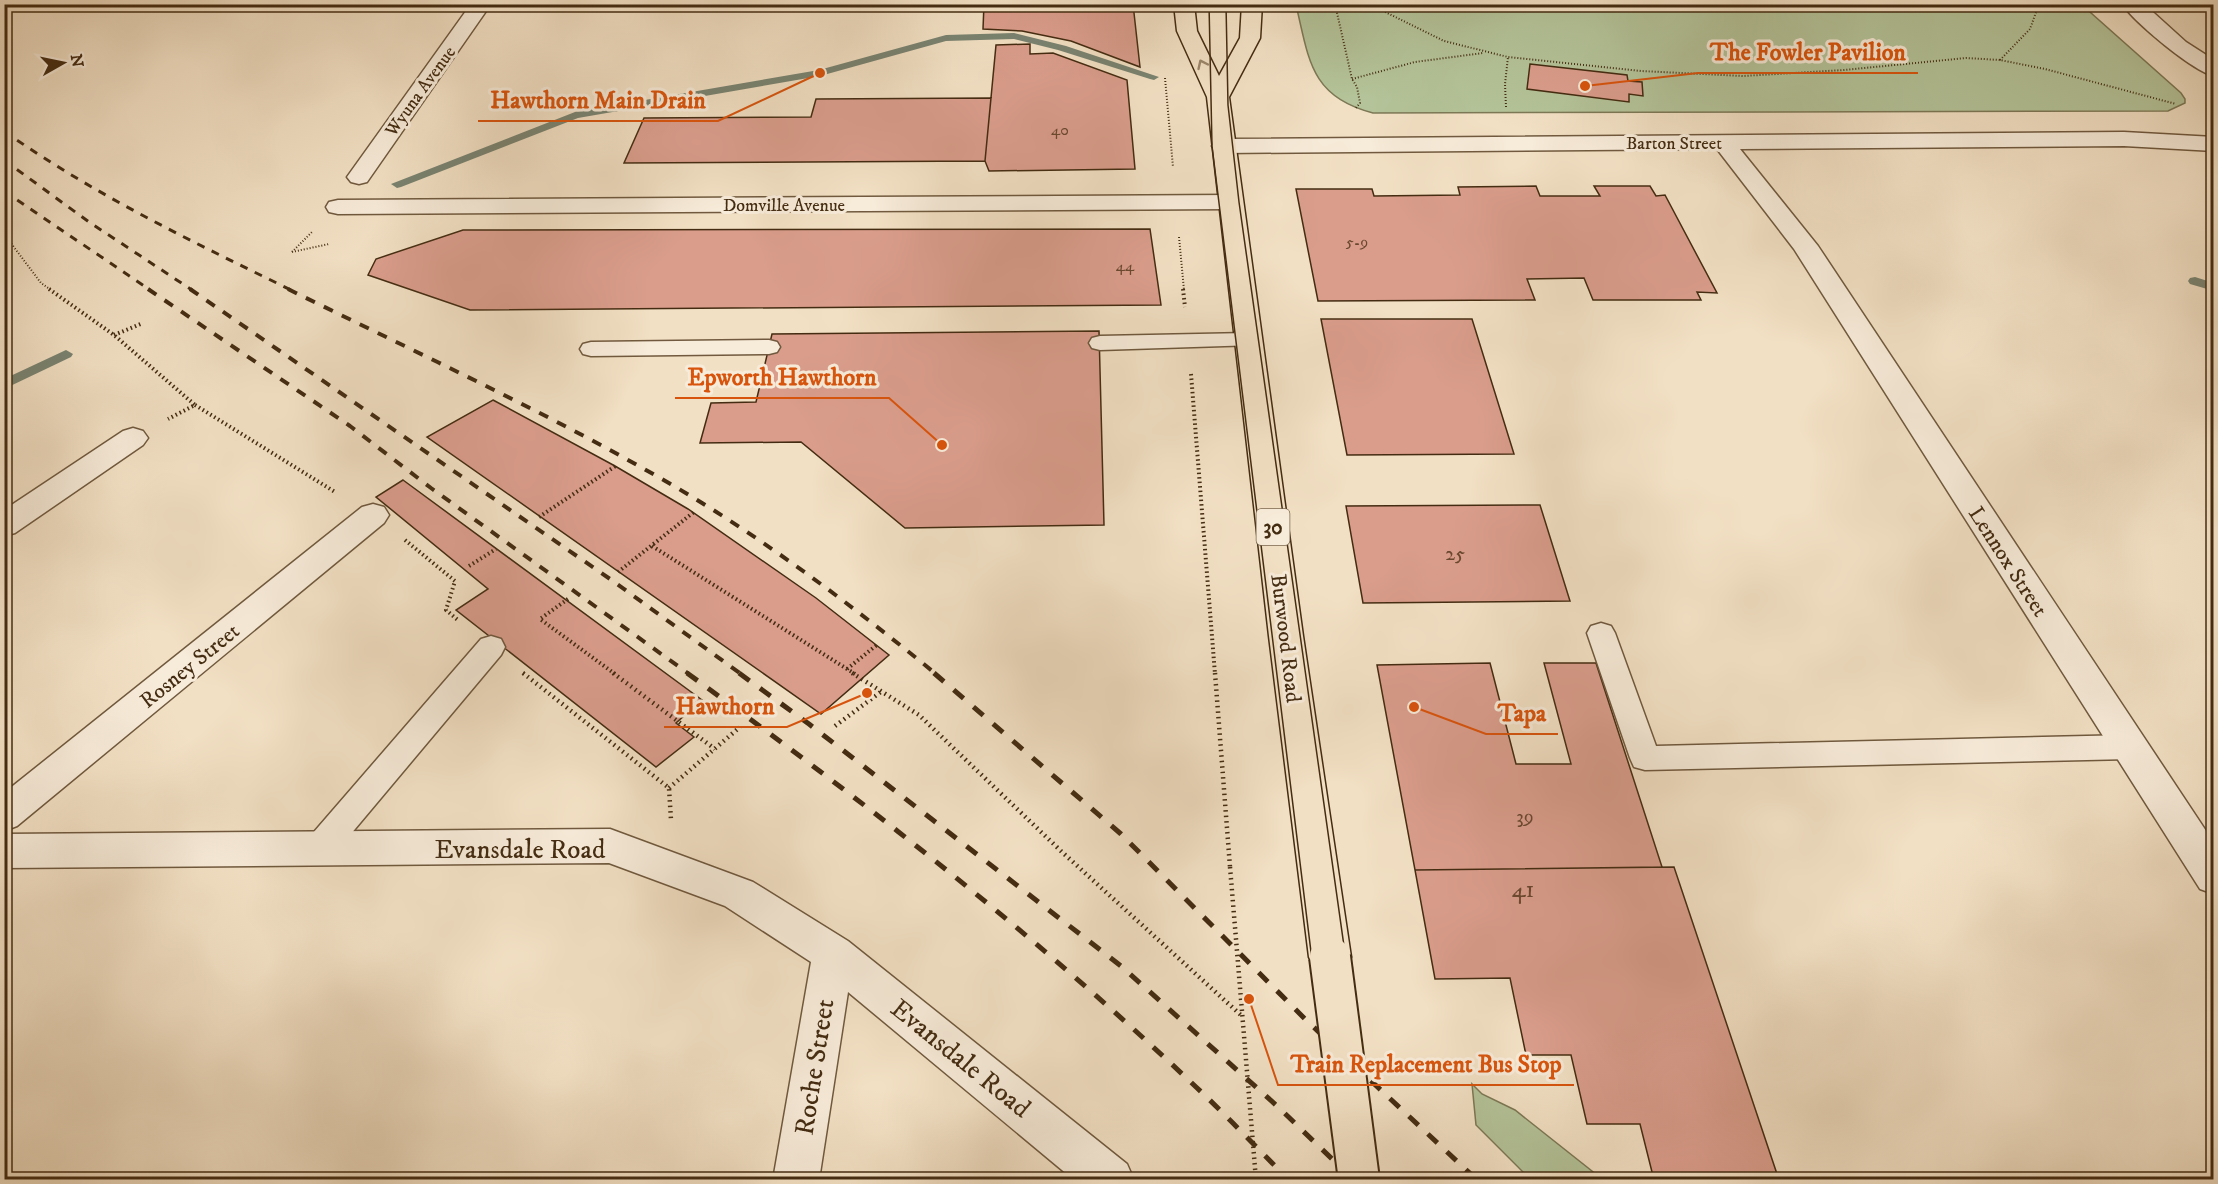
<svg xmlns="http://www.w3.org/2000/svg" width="2218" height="1184" font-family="'IM FELL DW Pica',serif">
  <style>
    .green { fill: #b4c399; stroke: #7c7856; stroke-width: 1.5 }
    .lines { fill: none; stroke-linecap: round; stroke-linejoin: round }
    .stream { fill: #798371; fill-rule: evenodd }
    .building { fill: #da9d8c; stroke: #442c12; stroke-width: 1.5 }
    .service-casing { stroke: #70593e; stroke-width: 3 }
    .minor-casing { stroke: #70593e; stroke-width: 3 }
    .tertiary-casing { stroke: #70593e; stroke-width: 3 }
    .primary-casing { stroke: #442c12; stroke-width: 3 }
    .path-far2 { stroke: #442c12; stroke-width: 2; stroke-dasharray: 1 2; stroke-linecap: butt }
    .path-far1 { stroke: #442c12; stroke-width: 4; stroke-dasharray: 1.5 3; stroke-linecap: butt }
    .path { stroke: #442c12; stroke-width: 4.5; stroke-dasharray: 1.5 4; stroke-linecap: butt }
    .service { fill: #f7ebd9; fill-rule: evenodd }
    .minor { fill: #f7ebd9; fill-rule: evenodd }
    .tertiary { fill: #f7ebd9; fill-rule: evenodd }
    .primary { fill: #f2e0c4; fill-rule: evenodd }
    .tram { stroke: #442c12; stroke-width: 1.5 }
    .rail-far2 { stroke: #442c12; stroke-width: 3; stroke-dasharray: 8 8; stroke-linecap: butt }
    .rail-far1 { stroke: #442c12; stroke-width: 4; stroke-dasharray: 10 10; stroke-linecap: butt }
    .rail { stroke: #442c12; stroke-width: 5; stroke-dasharray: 13 13; stroke-linecap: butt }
    .primary-bridge-casing { stroke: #442c12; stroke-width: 44; stroke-linecap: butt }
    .path-bridge { stroke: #442c12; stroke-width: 4.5; stroke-dasharray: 1.5 4; stroke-linecap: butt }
    .primary-bridge { stroke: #f2e0c4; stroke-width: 40 }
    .oneway { stroke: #9b866b }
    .labels { text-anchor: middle; stroke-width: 6; stroke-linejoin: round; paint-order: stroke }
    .far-number-label { font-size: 16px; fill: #6a4830 }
    .far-street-label { font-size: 18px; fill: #442c12; stroke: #f7ebd9 }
    .number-label { font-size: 20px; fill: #6a4830 }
    .shield { fill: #f7ebd9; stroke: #7a654e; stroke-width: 1.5 }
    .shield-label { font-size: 21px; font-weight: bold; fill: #442c12 }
    .street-label { font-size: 22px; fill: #442c12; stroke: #f7ebd9 }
    .near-number-label { font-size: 24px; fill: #6a4830 }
    .near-street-label { font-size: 27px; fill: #442c12; stroke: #f7ebd9 }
    .leader { fill: none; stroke: #d8540d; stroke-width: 2 }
    .callout-dot { fill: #d8540d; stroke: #f7ebd9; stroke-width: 2 }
    .callout-label { font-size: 24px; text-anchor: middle; font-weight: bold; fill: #d8540d; stroke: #f7ebd9; stroke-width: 6; stroke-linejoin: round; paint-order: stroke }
  </style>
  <rect width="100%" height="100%" fill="#f2e0c4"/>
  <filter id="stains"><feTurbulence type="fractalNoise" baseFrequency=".00333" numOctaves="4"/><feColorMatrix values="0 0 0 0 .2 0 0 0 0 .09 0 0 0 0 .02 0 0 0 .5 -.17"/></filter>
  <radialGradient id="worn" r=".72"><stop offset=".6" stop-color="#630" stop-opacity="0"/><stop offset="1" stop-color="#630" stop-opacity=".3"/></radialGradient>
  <path class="green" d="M1296 5H2082L2181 93 2185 99V103L2168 111 1373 113C1310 97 1309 59 1296 5Z
    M1472 1084 1482 1094 1515 1110 1602 1179H1530L1476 1125Z"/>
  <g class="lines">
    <path class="stream" d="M1014 33 1066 46 1159 77 1154 80 1150 79 1058 50 1014 39 946 41 820 76 578 118 401 187 397 188 391 184 575 112 819 70 946 35Z
      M2195 277 2214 283V291L2190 284 2188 281 2190 278Z
      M66 350 73 354 71 357 4 389V379Z"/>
  </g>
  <path class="building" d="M984 4H1133L1140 67 1071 41 1022 31 983 29Z
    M1030 44V54L1053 53 1127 80 1135 169 989 171 985 161 996 45Z
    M1530 64 1627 75 1628 81 1642 82 1643 96 1629 94V102L1527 89Z
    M991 98 985 161 624 163 644 118 811 117 816 99Z
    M1536 186 1540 196H1600L1594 186H1650L1656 196 1665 195 1717 293 1697 292 1701 300H1593L1584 278 1527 279 1535 300 1318 301 1296 189H1372L1374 196 1460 195 1458 187Z
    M1150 229 1161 305 470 310 368 275 376 259 463 230Z
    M1321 319H1472L1514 454 1347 455Z
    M1099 331 1104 525 905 528 801 442 700 443 711 403 756 402 772 334Z
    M493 400 615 466 688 509 816 598 889 655 821 714 427 437Z
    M403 480 702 700 676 723 694 737 656 767 456 610 488 589 376 497Z
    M1540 505 1570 601 1363 603 1346 506Z
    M1490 663 1516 764H1571L1544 663H1596L1662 867 1415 870 1377 665Z
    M1674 867 1779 1180H1654L1640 1124H1587L1571 1055H1526L1510 978 1435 979 1415 870Z"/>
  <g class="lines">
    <g class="service-casing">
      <path id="service" d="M1248 333 1256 335 1259 340 1256 345 1100 350 1092 348 1089 343 1092 338 1100 336Z
        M769 340 777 342 780 347 777 352 769 354 591 356 583 354 580 349 583 344 591 342Z
        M1601 623 1611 626 1615 633 1656 746 2130 735 2141 738 2145 747 2141 756 2130 759 1645 770 1634 767 1630 758 1587 633 1591 626Z
        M491 636 501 639 505 647 501 655 329 860 318 864 307 860 302 850 307 840 481 639Z"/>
    </g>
    <g class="minor-casing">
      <path id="minor" d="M471 4H491L367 182 359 184 351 182 347 177Z
        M2124 132 2214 137V151L2124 146 1740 149 1818 246 2214 843V894L2200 889 1794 249 1717 149 1224 153 1216 151 1212 146 1216 141 1224 139Z
        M1230 195 1239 197 1242 202 1239 207 1230 209 338 214 329 212 326 207 329 202 338 200Z
        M133 428 143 431 148 438 143 445 15 533 4 536V510L123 431Z
        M373 504 384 507 389 515 384 523 17 826 4 831V793L362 507Z
        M610 829 753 882 848 941 1127 1164 1134 1180H1074L848 992 819 1180H773L811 962 725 906 609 863 4 868V834Z"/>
    </g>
    <g class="tertiary-casing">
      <path id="tertiary" d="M2122 4H2144L2186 42 2214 60V76C2193 71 2135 23 2122 4Z"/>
    </g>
    <g class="primary-casing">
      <path id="primary" d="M1174 4H1194L1197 31 1219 76 1240 38 1242 4H1262L1260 38 1229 97 1303 636 1351 957 1345 970 1330 976 1315 970 1309 957 1269 636 1207 97 1177 31Z"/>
    </g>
    <path class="path-far2" d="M1335 4 1352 79 1357 87 1360 103 1356 108
      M1369 4 1444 41 1508 57 1641 71 1743 76 1844 70 1966 58 2000 60 2045 69 2176 104
      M2000 60 2030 29 2039 4
      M1165 78 1173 167
      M1352 79 1415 62 1483 53
      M1506 107 1505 84 1508 57
      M4 234 41 283 51 290
      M1179 237 1184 290
      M292 252 329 244
      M292 252 312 232"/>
    <path class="path-far1" d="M49 289 114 335 195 405 168 419
      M1183 289 1185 307
      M114 335 143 323
      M1191 374 1215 674
      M195 405 335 492
      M539 517 617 465
      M405 540 455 581 446 610 459 621
      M652 546 855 674
      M469 566 496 549
      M618 572 694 512
      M568 599 540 619 615 674
      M847 669 878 644
      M523 673 525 674"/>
    <path class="path" d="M523 673 669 788 671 820
      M613 673 715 749
      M852 673 919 715 1062 852 1243 1017
      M1215 673 1230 867
      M835 726 882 691
      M669 788 740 727"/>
    <use href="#service" class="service"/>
    <use href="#minor" class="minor"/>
    <use href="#tertiary" class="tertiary"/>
    <use href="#primary" class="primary"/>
    <path class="tram" d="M1209 4 1212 146 1339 1180
      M1226 4 1228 105 1239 202 1377 1180"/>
    <path class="rail-far2" d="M4 131C93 194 193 242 291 290
      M4 160 89 222 192 290
      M4 191 150 290"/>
    <path class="rail-far1" d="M148 289 350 426 431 488 689 674
      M190 289 613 581 741 674
      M288 289C419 354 553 415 679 489 770 543 855 608 936 674"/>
    <path class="rail" d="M687 673C864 801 1038 937 1196 1087 1228 1117 1258 1149 1289 1180
      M739 673 809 724 1121 966 1276 1105 1354 1180
      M934 673 1121 834 1306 1020 1477 1180"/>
    <g class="primary-bridge-casing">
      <path id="primary-bridge" d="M1330 957 1359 1180"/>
    </g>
    <path class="path-bridge" d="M1230 867 1256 1180"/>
    <use href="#primary-bridge" class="primary-bridge"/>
  </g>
  <defs><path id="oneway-chevron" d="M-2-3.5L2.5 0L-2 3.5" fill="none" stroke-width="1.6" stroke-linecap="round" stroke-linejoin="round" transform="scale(1.5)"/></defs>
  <use class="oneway" href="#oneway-chevron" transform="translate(1202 64) rotate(-115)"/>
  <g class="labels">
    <g class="far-number-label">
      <text x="1060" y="135">40</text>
      <text x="1357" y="247">5-9</text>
      <text x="1125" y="271">44</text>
    </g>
    <g class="far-street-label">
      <text transform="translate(420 91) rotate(-54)" y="6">Wyuna Avenue</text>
      <text x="1674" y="149">Barton Street</text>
      <text x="784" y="211">Domville Avenue</text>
    </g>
    <g class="number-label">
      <text x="1455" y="560">25</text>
      <text x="1525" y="823">39</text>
    </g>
    <rect class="shield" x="1256.5" y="509" width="33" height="36" rx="4.5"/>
    <g class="shield-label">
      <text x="1273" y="534">30</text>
    </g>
    <g class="street-label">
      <text transform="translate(2009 561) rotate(57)" y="8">Lennox Street</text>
      <text transform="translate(1287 638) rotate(83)" y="8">Burwood Road</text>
      <text transform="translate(189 665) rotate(-39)" y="8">Rosney Street</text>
    </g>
    <g class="near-number-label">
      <text x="1523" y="897">41</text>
    </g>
    <g class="near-street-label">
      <text x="520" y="858">Evansdale Road</text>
      <text transform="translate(961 1058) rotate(39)" y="9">Evansdale Road</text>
      <text transform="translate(814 1067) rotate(-81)" y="9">Roche Street</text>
    </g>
  </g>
  <path class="leader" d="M1585 86L1698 73H1918M820 73L718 121H478M942 445L889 398H675M867 693L787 727H664M1414 707L1486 734H1558M1249 999L1278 1085H1574"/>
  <g class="callout-dot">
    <circle cx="1585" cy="86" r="6"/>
    <circle cx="820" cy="73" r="6"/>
    <circle cx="942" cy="445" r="6"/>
    <circle cx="867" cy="693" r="6"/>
    <circle cx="1414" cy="707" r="6"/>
    <circle cx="1249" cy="999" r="6"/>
  </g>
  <g class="callout-label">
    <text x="1808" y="60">The Fowler Pavilion</text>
    <text x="598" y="108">Hawthorn Main Drain</text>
    <text x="782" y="385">Epworth Hawthorn</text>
    <text x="725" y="714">Hawthorn</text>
    <text x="1522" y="721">Tapa</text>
    <text x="1426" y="1072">Train Replacement Bus Stop</text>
  </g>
  <rect width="2218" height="1184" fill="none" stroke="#f2e0c4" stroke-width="24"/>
  <rect x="6" y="6" width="2206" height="1172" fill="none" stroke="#442c12" stroke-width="3"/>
  <rect x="12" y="12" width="2194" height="1160" fill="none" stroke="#442c12" stroke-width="1.5"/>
  <g transform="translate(63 63) rotate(81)" stroke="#f7ebd9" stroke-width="4.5" paint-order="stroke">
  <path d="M0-4.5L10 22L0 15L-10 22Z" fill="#442c12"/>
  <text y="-9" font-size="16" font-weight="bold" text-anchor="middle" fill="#442c12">N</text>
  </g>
  <rect width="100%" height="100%" filter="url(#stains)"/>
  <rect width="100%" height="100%" fill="url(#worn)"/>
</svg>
